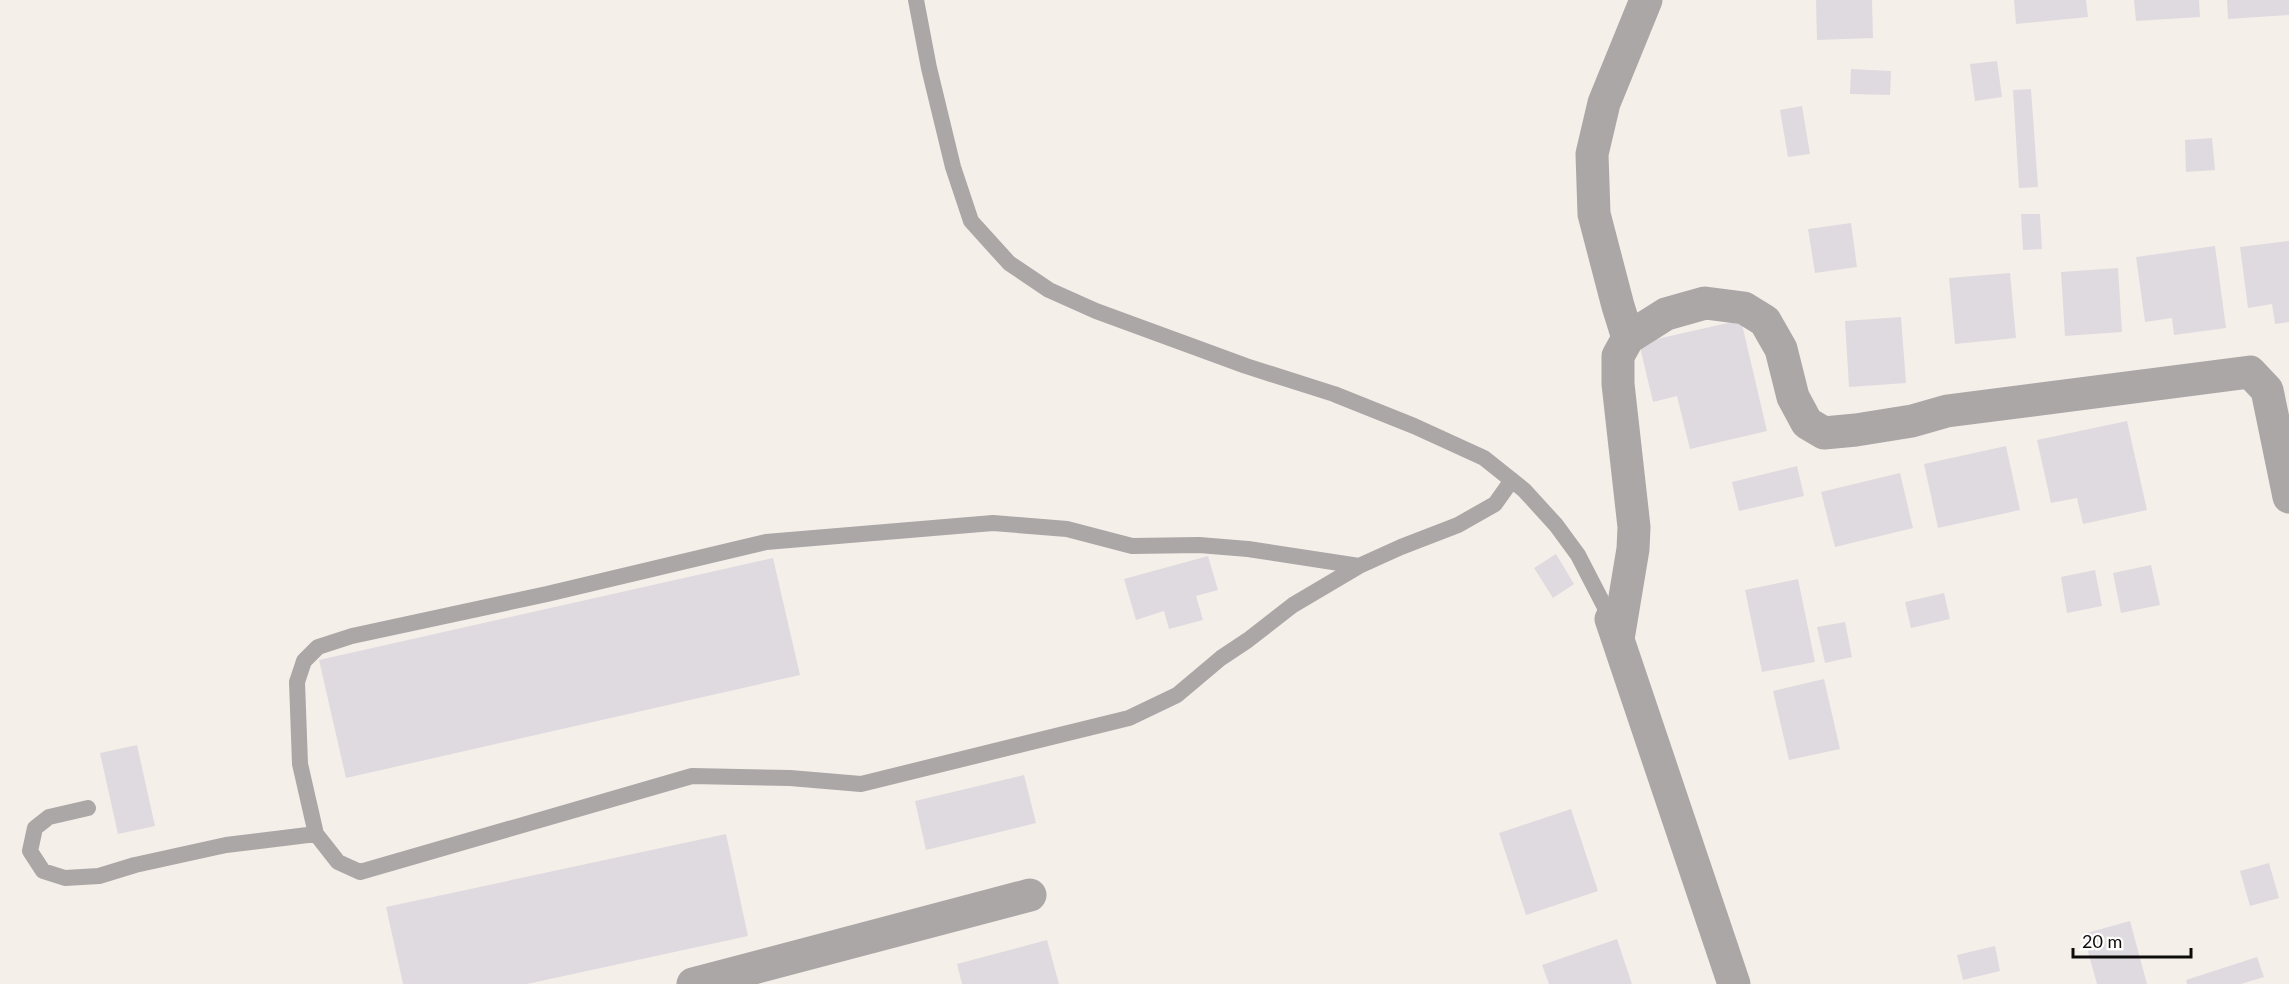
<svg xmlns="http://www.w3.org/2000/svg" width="2289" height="984" font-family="Lato,sans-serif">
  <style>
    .building { fill: #dfdae0 }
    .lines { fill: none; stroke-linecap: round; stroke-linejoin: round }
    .service { stroke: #aba7a7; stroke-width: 16 }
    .minor { stroke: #aba7a7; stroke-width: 33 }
  </style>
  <rect width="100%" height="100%" fill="#f5efe9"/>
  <path class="building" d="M1816 0H1872L1873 38 1817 40Z
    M2014 0H2086L2088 17 2016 24Z
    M2134 0H2199L2200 17 2136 21Z
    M2227 0H2289V15L2228 19Z
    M1997 61 2002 97 1975 101 1970 64Z
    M1851 69 1891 71 1890 95 1850 94Z
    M2031 89 2038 187 2019 188 2013 90Z
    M1802 106 1810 154 1788 157 1780 110Z
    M2212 138 2215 170 2186 172 2185 140Z
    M2021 214H2040L2042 249 2023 250Z
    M1851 223 1857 267 1815 273 1808 229Z
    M2289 241V322L2275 324 2272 304 2248 308 2240 247Z
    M2215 246 2226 328 2174 335 2172 318 2145 322 2136 257Z
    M2118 268 2122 332 2065 336 2061 272Z
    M2010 273 2016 338 1955 344 1949 278Z
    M1901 317 1906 383 1849 387 1845 321Z
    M1741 320 1767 431 1690 449 1677 396 1653 402 1639 343Z
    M2127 421 2147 510 2083 524 2077 498 2051 503 2037 440Z
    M2006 446 2020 510 1938 528 1924 464Z
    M1797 466 1804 496 1739 511 1732 482Z
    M1900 473 1913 528 1835 547 1821 492Z
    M1556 554 1574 584 1553 598 1534 568Z
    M1208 556 1218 590 1196 596 1203 620 1169 629 1164 611 1136 620 1124 579Z
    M773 558 800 675 346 778 319 660Z
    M2151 565 2160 605 2121 613 2113 573Z
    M2095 570 2102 606 2067 613 2061 577Z
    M1798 579 1815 662 1762 672 1745 590Z
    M1944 593 1950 619 1911 628 1905 602Z
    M1845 622 1852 657 1825 663 1817 627Z
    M1824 679 1840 749 1789 760 1773 691Z
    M137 745 155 826 118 834 100 753Z
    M1024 775 1036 823 926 850 915 801Z
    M1571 809 1598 891 1526 915 1499 833Z
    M726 834 748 936 527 984H403L386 907Z
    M2269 863 2279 898 2250 906 2240 871Z
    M2130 921 2147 984H2097L2083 934Z
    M1617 939 1632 984H1549L1542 965Z
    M1047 940 1059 984H962L957 964Z
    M1995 946 2000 971 1963 980 1957 955Z
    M2257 957 2264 977 2241 984H2187L2186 980Z"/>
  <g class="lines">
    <path class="service" d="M916 0 929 68 953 167 971 221 1009 263 1049 290 1096 311 1246 366 1334 394 1414 426 1484 458 1524 490 1556 525 1578 555 1610 617
      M1359 566 1248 549 1199 545 1132 546 1067 529 993 523 766 542 547 594 352 636 318 647 304 661 297 682 300 764 316 834 338 862 360 872 692 776 790 778 861 784 1129 718 1177 695 1221 658 1248 640 1293 605 1359 566 1401 547 1458 525 1495 504 1512 480
      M88 808 49 817 35 828 30 851 43 871 65 878 99 876 135 865 226 845 316 834"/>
    <path class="minor" d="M1628 338 1618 306 1594 214 1592 154 1604 103 1646 0
      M1611 619 1734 984
      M1618 639 1633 549 1634 527 1618 384V356L1628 338 1666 314 1705 303 1744 308 1765 321 1781 349 1793 397 1807 423 1824 433 1856 430 1912 421 1947 411 2250 372 2267 390 2289 497
      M693 984 1030 895"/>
  </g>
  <path d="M2073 948v9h118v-9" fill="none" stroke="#0e0c0a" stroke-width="3"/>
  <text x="2082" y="948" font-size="18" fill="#0e0c0a" stroke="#fefdfc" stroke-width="4.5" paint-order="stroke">20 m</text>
</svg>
